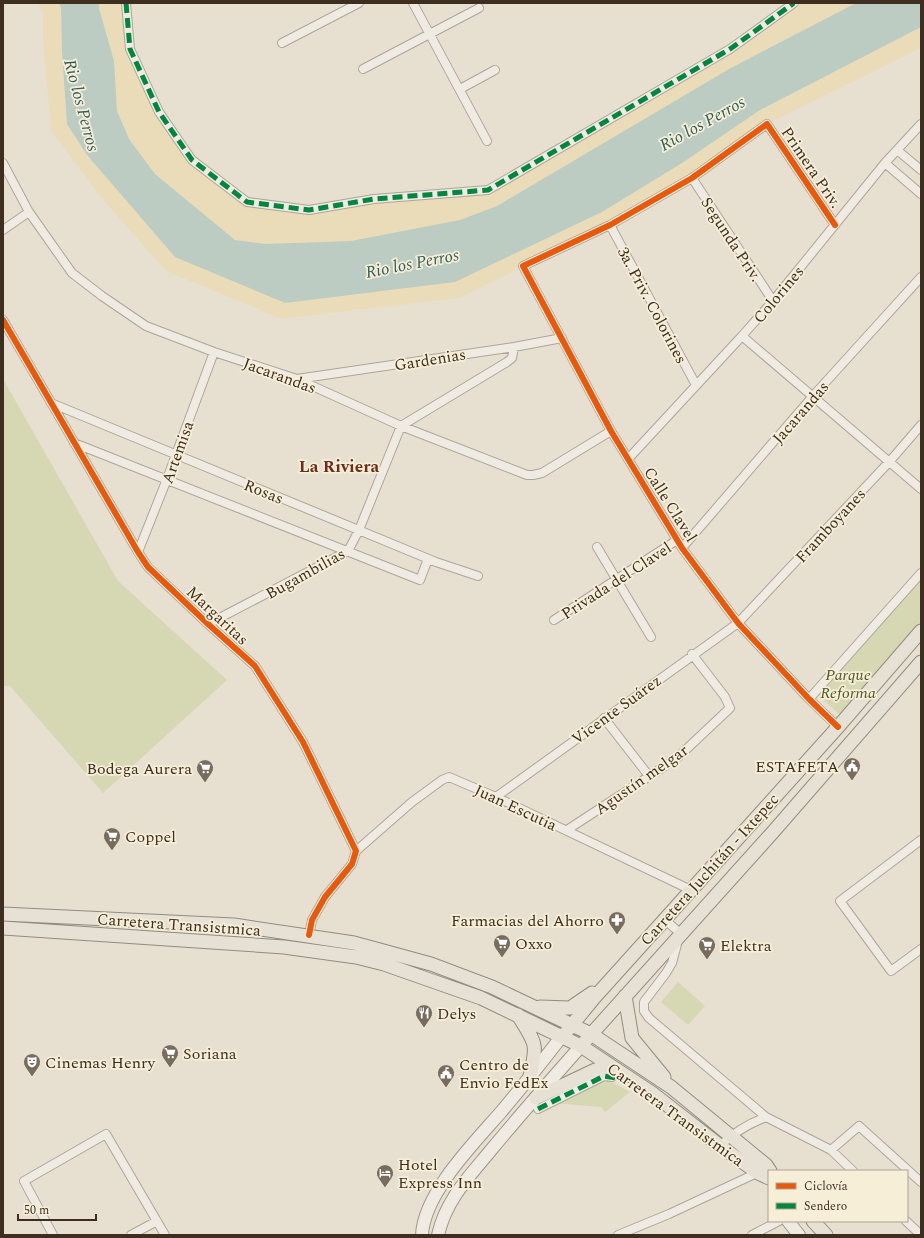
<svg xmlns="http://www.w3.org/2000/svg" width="924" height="1238" font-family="Spectral,serif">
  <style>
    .green { fill: #d6d7b3 }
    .sand { fill: #eadcb9 }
    .water { fill: #bcccc2 }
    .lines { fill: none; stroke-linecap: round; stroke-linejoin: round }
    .street-casing { stroke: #ada599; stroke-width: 10 }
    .secondary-casing { stroke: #9c958a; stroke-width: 14 }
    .primary-casing { stroke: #928b80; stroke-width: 15 }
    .street { stroke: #efebe3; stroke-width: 8 }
    .secondary { stroke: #efebe3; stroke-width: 12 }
    .primary { stroke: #e6e1d4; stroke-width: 13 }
    .quiet { stroke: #00873e; stroke-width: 5; stroke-dasharray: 10 5; stroke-linecap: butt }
    .cycleway-casing { stroke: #f7eed8; stroke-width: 8 }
    .cycleway { stroke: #e8590c; stroke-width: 6 }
    .labels { text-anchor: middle; stroke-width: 3.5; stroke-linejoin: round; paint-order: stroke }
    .street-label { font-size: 16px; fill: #3d2e20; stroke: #f7eed8 }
    .park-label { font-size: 16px; font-style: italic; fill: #4d5a26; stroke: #f7eed8 }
    .poi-label { font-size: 16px; fill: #3d2e20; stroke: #f7eed8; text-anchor: start }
    .water-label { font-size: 17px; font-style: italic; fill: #2f5d5a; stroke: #f7eed8 }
    .neighbourhood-label { font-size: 17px; font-weight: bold; fill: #6b2e1e; stroke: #f7eed8 }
  </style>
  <rect width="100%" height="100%" fill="#e7e0d1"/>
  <path class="green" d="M3 379 118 581 227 680 103 793 10 686H3Z
    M921 578V623L841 716 817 694Z
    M678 982 705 1006 688 1025 661 1002Z
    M604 1078 630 1092 605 1112 601 1107 551 1103Z"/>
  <path class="sand" d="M38 3H126L130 49 159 112 192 160 247 202 309 210 488 190 730 49 794 3H921V48L767 124 692 178 610 225 459 298 282 319 166 271 104 201 51 131 43 40V14Z"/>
  <path class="water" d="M59 3H99V8L114 61 117 111 129 139 155 174 235 240 266 244 351 241 460 220 497 206 729 69 856 3H921V27L760 110 682 163 602 212 455 282 285 303 175 257 87 155 67 124 62 51 61 8Z"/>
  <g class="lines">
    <g class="street-casing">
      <path id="street" d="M126 3 130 49 159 112 192 160 247 202 309 210 374 199 488 190 730 49 794 3
        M413 3 487 141
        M282 43 359 3
        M363 69 479 8
        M460 89 495 70
        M897 150 921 170
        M3 163 29 212 72 273 102 296 146 326 214 352 297 379 401 426 527 475H533L542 473 611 431
        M885 163 921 194
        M692 178 773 301
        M610 225 696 385
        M835 225 767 124 692 178 610 225 523 266 611 431 682 548 738 623 809 699 838 727
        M3 230 29 212
        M3 320 138 552 148 567 208 624 255 666 303 742 356 851 352 864 325 897 312 920 309 935
        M742 336 921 489
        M297 379 514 347 562 338
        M51 403 436 562 478 576
        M74 443 420 580 428 559
        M628 459 742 336 773 301 885 163 921 124
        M597 547 651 637
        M682 548 813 396 921 277
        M138 552 167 479 214 352
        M554 620 677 540
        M208 624 348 551 359 530 401 426 507 362 512 358 514 347
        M809 699 921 573
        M604 718 649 776
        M496 797 738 623 890 461 921 425
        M567 830 677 758 730 708 725 697 692 654
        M921 840 840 901 891 971 921 949
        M356 851 412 802 442 780 449 777 496 797 691 890
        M664 919 680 933 672 963 666 973 644 1002V1011L649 1018 766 1117
        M538 1109 604 1076 612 1077
        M720 1146C734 1132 748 1124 766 1117L831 1150 853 1171
        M831 1150 859 1126 921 1182
        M906 1221 921 1235
        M53 1235 24 1181 106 1134 165 1235
        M131 1235 157 1221
        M618 1235 669 1214 759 1172
        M752 1235 779 1221"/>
    </g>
    <g class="secondary-casing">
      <path id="secondary" d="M788 1221 799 1235
        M422 1235C424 1193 474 1143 501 1112 522 1087 542 1062 562 1036
        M438 1235C446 1200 468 1178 491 1150 520 1115 550 1081 581 1046"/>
    </g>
    <g class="primary-casing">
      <path id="primary" d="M3 914 234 925 354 943 431 964 492 987 591 1034 671 1087 766 1165 770 1171
        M3 928 284 947 356 957 384 964 481 998 581 1046 652 1093 720 1146 758 1173 769 1178
        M625 996 632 1038 664 1077
        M540 1007 570 1008 592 993
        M518 1015C536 1044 538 1043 530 1076
        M567 1031 594 998 838 727 921 631
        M586 1040 773 832 921 662
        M536 1098 595 1070 617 1072
        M813 1221 826 1235"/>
    </g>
    <use href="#street" class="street"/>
    <use href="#secondary" class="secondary"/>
    <use href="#primary" class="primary"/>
    <path class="quiet" d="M126 3 130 49 159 112 192 160 247 202 309 210 374 199 488 190 730 49 794 3
      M538 1109 604 1076 634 1081"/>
    <g class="cycleway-casing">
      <path id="cycleway" d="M835 225 767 124 692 178 610 225 523 266 611 431 682 548 738 623 809 699 838 727
        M3 320 138 552 148 567 208 624 255 666 303 742 356 851 352 864 325 897 312 920 309 935"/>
    </g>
    <use href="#cycleway" class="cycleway"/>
  </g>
  <defs>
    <g id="civic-pin" transform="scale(0.9)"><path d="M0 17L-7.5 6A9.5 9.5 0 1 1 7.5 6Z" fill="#786c5e" stroke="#f7eed8"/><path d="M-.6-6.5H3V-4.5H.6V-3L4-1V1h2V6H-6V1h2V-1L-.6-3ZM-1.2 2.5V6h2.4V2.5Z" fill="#fff"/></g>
    <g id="supermarket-pin" transform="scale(0.9)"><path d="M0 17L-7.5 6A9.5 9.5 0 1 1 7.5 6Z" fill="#786c5e" stroke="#f7eed8"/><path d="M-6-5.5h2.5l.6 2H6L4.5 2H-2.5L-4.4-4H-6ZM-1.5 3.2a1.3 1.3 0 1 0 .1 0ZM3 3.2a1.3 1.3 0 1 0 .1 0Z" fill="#fff"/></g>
    <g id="pharmacy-pin" transform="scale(0.9)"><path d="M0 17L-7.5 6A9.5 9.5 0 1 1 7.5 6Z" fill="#786c5e" stroke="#f7eed8"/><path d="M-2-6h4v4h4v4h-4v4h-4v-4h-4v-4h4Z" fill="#fff"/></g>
    <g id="restaurant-pin" transform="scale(0.9)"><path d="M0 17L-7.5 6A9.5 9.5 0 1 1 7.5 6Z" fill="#786c5e" stroke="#f7eed8"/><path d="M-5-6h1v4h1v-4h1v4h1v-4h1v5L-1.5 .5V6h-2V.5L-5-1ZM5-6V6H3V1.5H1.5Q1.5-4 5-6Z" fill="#fff"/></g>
    <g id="theatre-pin" transform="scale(0.9)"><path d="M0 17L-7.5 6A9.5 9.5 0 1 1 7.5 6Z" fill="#786c5e" stroke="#f7eed8"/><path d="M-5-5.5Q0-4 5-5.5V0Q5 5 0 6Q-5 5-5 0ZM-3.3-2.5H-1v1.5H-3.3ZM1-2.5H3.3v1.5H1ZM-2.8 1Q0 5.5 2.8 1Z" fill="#fff"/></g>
    <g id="hotel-pin" transform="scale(0.9)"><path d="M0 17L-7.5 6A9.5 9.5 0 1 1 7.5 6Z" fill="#786c5e" stroke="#f7eed8"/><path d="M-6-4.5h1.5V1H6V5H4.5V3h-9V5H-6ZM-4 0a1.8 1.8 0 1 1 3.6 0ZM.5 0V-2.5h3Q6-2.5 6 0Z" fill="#fff"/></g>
  </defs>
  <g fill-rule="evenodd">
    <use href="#civic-pin" x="852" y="766"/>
    <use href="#supermarket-pin" x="205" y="768"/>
    <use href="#supermarket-pin" x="112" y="836"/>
    <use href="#pharmacy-pin" x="617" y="920"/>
    <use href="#supermarket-pin" x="502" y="943"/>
    <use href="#supermarket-pin" x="707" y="945"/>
    <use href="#restaurant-pin" x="424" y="1013"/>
    <use href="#supermarket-pin" x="170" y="1053"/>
    <use href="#theatre-pin" x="32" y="1062"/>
    <use href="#civic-pin" x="446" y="1073"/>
    <use href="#hotel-pin" x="385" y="1173"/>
  </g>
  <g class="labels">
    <g class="street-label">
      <text transform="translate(812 167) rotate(56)" y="6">Primera Priv.</text>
      <text transform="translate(732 239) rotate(57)" y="6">Segunda Priv.</text>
      <text transform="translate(778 294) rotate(-50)" y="6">Colorines</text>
      <text transform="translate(653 305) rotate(62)" y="6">3a. Priv. Colorines</text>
      <text transform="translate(430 359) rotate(-9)" y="6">Gardenias</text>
      <text transform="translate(280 375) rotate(20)" y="6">Jacarandas</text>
      <text transform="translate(800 412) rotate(-49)" y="6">Jacarandas</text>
      <text transform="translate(177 452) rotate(-70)" y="6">Artemisa</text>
      <text transform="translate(264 491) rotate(22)" y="6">Rosas</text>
      <text transform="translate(671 504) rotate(58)" y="6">Calle Clavel</text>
      <text transform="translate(830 525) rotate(-47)" y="6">Framboyanes</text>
      <text transform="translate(305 573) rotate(-29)" y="6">Bugambilias</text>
      <text transform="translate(616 580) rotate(-33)" y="6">Privada del Clavel</text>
      <text transform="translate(218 615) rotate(43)" y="6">Margaritas</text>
      <text transform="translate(616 709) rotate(-36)" y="6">Vicente Suárez</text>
      <text transform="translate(641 779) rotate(-35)" y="6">Agustín melgar</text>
      <text transform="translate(516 807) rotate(25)" y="6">Juan Escutia</text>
      <text transform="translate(709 869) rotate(-48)" y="6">Carretera Juchitán - Ixtepec</text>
      <text transform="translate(179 924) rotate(4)" y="6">Carretera Transistmica</text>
      <text transform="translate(676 1114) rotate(36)" y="6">Carretera Transistmica</text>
    </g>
    <g class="park-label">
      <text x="848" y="680">Parque<tspan x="848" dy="18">Reforma</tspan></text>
    </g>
    <g class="poi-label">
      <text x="839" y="772" text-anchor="end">ESTAFETA</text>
      <text x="192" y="774" text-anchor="end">Bodega Aurera</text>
      <text x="125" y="842">Coppel</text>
      <text x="604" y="926" text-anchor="end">Farmacias del Ahorro</text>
      <text x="515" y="949">Oxxo</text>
      <text x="720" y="951">Elektra</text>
      <text x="437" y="1019">Delys</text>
      <text x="183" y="1059">Soriana</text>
      <text x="45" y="1068">Cinemas Henry</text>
      <text x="459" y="1070">Centro de<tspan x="459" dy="18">Envio FedEx</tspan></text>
      <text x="398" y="1170">Hotel<tspan x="398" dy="18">Express Inn</tspan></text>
    </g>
    <g class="water-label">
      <text transform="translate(82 105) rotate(75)" y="6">Rio los Perros</text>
      <text transform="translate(702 123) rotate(-29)" y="6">Rio los Perros</text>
      <text transform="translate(412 263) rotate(-11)" y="6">Rio los Perros</text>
    </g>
    <g class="neighbourhood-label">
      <text x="339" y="472">La Riviera</text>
    </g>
  </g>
  <rect width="924" height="1238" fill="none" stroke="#3d2e20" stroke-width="8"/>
  <rect x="768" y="1170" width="140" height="52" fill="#f7eed8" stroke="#ada18e"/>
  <rect x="776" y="1183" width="20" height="6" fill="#e8590c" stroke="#ada18e"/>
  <text x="804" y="1190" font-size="12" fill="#3d2e20">Ciclovía</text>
  <rect x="776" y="1203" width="20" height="6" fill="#00873e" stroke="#ada18e"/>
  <text x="804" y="1210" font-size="12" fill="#3d2e20">Sendero</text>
  <path d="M18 1214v6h78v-6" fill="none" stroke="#3d2e20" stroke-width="2"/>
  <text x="24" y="1214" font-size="12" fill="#3d2e20" stroke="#f7eed8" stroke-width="3" paint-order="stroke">50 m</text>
</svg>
